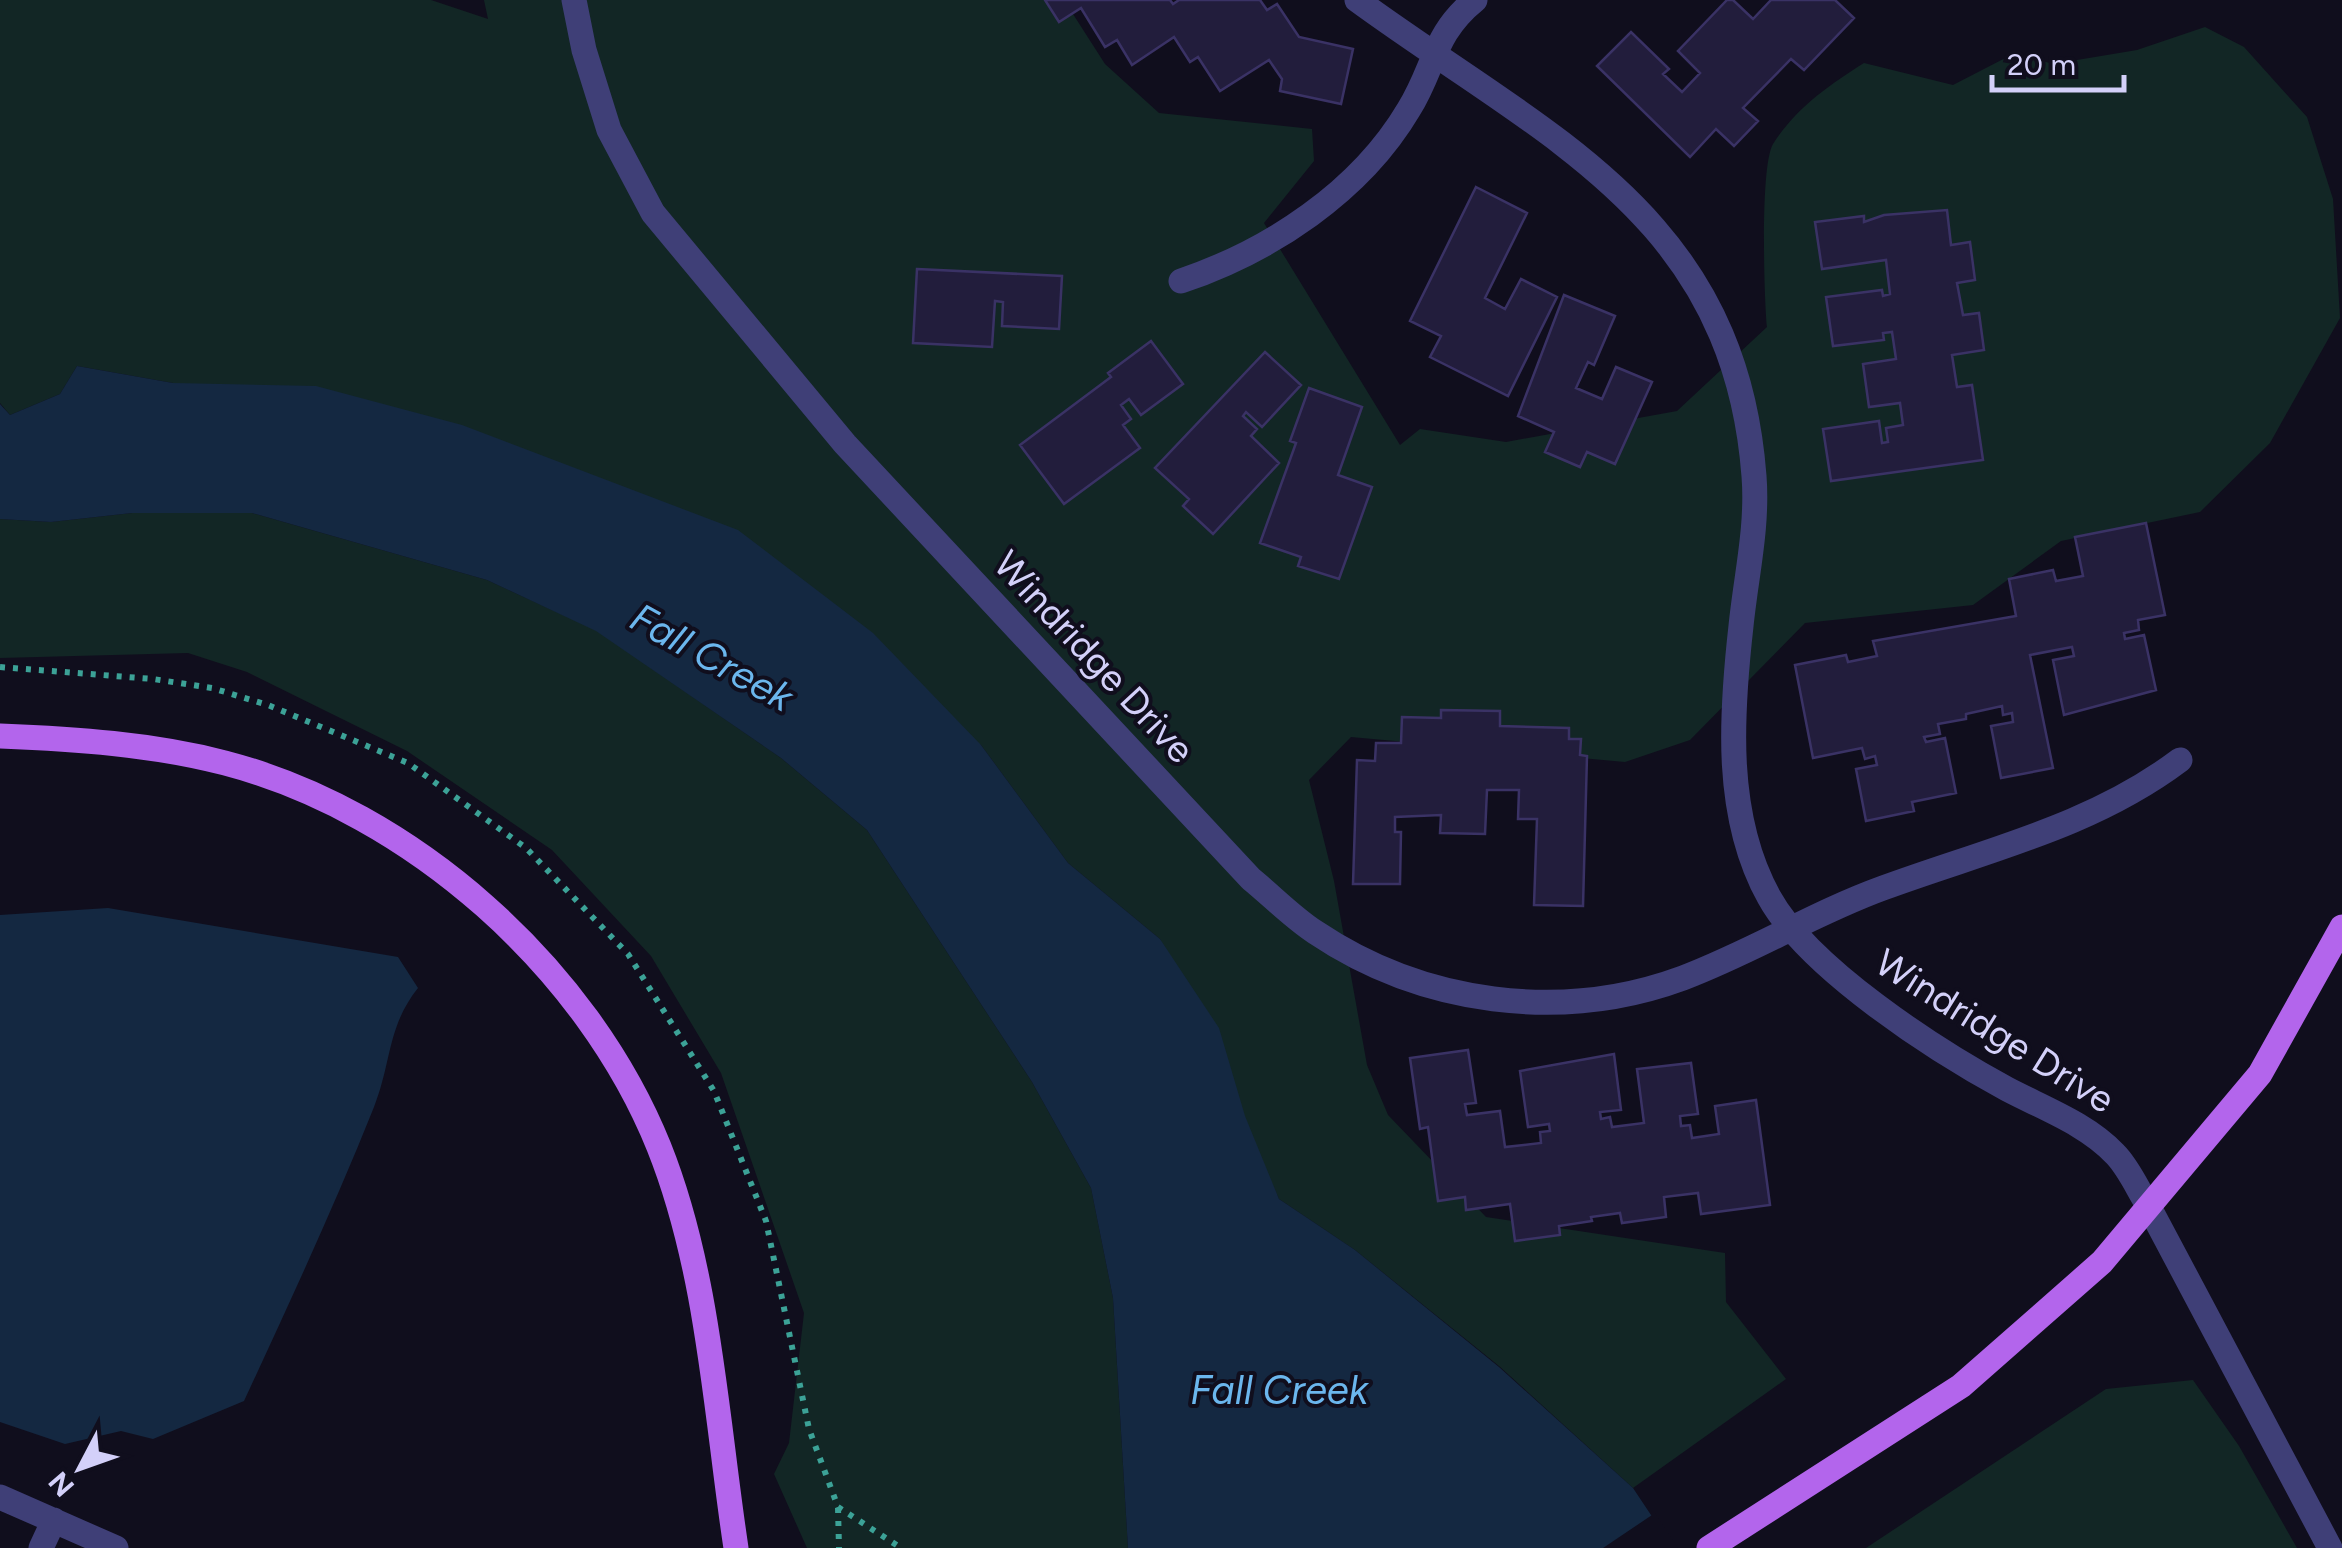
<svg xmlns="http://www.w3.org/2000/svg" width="2342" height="1548" font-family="Figtree,sans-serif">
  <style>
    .green { fill: #122625 }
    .water { fill: #142841 }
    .pier { fill: #100e1d }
    .building { fill: #221d3c; stroke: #3a3265; stroke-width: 2.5 }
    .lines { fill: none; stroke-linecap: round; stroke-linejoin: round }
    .path { stroke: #3ca297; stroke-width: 6; stroke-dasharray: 5 8; stroke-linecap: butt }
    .minor { stroke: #3f3f77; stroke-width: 25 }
    .major { stroke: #b365ec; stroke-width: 25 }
    .labels { text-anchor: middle; stroke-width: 8; stroke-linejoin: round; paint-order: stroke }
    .street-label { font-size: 38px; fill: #d3d0f9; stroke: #100e1d }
    .water-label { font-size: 40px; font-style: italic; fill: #6bb6ed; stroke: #100e1d }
  </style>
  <rect width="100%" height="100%" fill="#100e1d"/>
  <path class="green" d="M0 0H431L488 19 484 0H1064L1105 64 1159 113 1312 129 1314 161 1264 223 1400 445 1420 429 1506 442 1677 411 1767 327C1764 297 1760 166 1773 144 1796 108 1829 85 1864 63L1953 85 2015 53 2053 64 2137 50 2205 27 2244 47 2307 117 2333 199 2340 318 2270 443 2200 512 2061 541 1973 605 1805 623 1690 740 1625 762 1351 737 1309 780 1334 881 1367 1065 1388 1115 1486 1217 1725 1253 1726 1302 1786 1379 1633 1488 1499 1366 1355 1250 1279 1199 1160 939 1068 863 981 745 173 383 77 366 60 394 10 415 0 403Z
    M132 513H252L487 580 596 630 781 758 867 830 1032 1082 1091 1188 1113 1298 1128 1548H807L774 1474 789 1443 804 1313 721 1073 651 956 552 850 407 751 247 672 188 653 0 658V519L51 522Z
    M2193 1380 2239 1446 2297 1548H1866L2106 1389Z"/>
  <path class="water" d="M77 366 173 383 316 386 462 425 738 530 873 633 981 745 1068 863 1160 939 1219 1028 1245 1116 1279 1199 1355 1250 1499 1367 1633 1488 1673 1548H1128L1113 1298 1091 1188 1032 1082 867 830 781 758 596 631 487 580 252 513H132L51 522 0 519V404L10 415 60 394Z
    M108 908 398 957 418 988C387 1027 392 1061 374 1107 334 1207 289 1304 244 1401L153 1439 121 1431 65 1444 0 1422V915Z"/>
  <path class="pier" d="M1655 1513 1678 1548H1603Z"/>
  <path class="building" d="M1045 0H1170L1173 4 1179 0H1260L1267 10 1277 4 1299 37 1353 49 1341 104 1280 91 1282 79 1269 60 1220 91 1198 57 1190 62 1174 37 1132 65 1117 40 1105 47 1081 8 1059 22Z
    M1727 0H1733L1753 19 1771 0H1835L1854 18 1804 70 1791 59 1743 108 1758 121 1734 146 1716 129 1690 157 1597 66 1631 32 1669 69 1663 74 1682 92 1700 73 1678 51Z
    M1476 187 1527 213 1485 298 1505 309 1521 279 1557 297 1508 396 1430 357 1441 336 1410 321Z
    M1947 210 1951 245 1970 242 1975 280 1957 283 1963 315 1979 313 1984 350 1952 355 1957 387 1972 385 1983 460 1831 481 1823 429 1879 421 1882 443 1888 442 1886 428 1903 425 1900 403 1869 407 1863 364 1896 359 1892 332 1883 333 1884 340 1833 346 1826 297 1882 290 1883 296 1890 294 1886 260 1822 269 1815 222 1864 216V222L1884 215Z
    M917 269 1062 276 1059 329 1002 326 1003 302 995 301 992 347 913 343Z
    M1564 295 1615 316 1594 365 1588 362 1576 388 1602 399 1616 367 1652 382 1615 464 1587 452 1580 467 1545 452 1554 432 1518 416Z
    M1151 341 1183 384 1141 415 1129 399 1121 405 1131 419 1123 425 1140 448 1064 504 1020 445 1111 377 1108 373Z
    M1265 352 1301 385 1262 427 1246 412 1243 416 1257 429 1251 436 1279 463 1213 534 1183 506 1189 499 1155 468Z
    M1309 388 1362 407 1338 475 1372 487 1339 579 1298 566 1301 557 1260 543 1296 443 1290 441Z
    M2146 523 2165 615 2138 620 2139 630 2124 633 2125 639 2144 635 2156 690 2064 715 2053 660 2074 656 2072 647 2030 655 2053 768 2001 778 1991 726 2013 722 2012 713 2003 715 2002 706 1966 714V719L1938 724 1940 734 1924 737 1926 742 1945 738 1956 793 1912 802 1914 811 1866 821 1856 769 1877 765 1875 756 1865 759 1862 748 1813 758 1795 665 1846 655 1848 662 1877 656 1873 641 2016 616 2009 579 2053 570 2056 581 2083 576 2075 537Z
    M1441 710 1500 711V726L1569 728V739H1581L1580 755 1587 756 1583 906 1534 905 1537 819H1518L1519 790H1487L1485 834 1440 833 1441 815 1395 817V832H1401L1400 884H1353L1357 760 1375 761 1376 743H1401L1402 717 1441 718Z
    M1468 1050 1476 1103 1465 1104 1467 1115 1500 1111 1505 1147 1541 1143 1540 1132 1550 1131 1549 1124 1528 1127 1520 1071 1614 1054 1621 1110 1600 1112 1601 1119 1610 1117 1612 1127 1644 1123 1637 1069 1691 1063 1698 1114 1680 1116 1681 1126 1690 1125 1692 1138 1719 1134 1715 1106 1756 1100 1770 1205 1701 1214 1698 1193 1664 1197 1666 1217 1622 1223 1620 1213 1591 1217 1592 1221 1559 1226 1560 1235 1515 1241 1510 1204 1466 1210 1465 1197 1438 1201 1428 1127 1420 1129 1410 1058Z"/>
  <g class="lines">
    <path class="path" d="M0 667 153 679 212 688 268 705 408 763 526 848 628 954 714 1091 766 1221 809 1429 838 1507 901 1548
      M838 1508 839 1548"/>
    <path class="minor" d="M574 0 584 50 609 130 653 213 845 444 1251 879C1272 896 1292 917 1315 932 1422 1004 1561 1023 1683 978 1752 952 1814 913 1883 888 1986 850 2091 827 2180 760
      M1357 0C1544 137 1734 213 1754 476 1758 527 1746 576 1741 626 1731 715 1724 816 1769 897 1808 968 1935 1050 2007 1089 2043 1108 2087 1124 2115 1154 2129 1168 2138 1190 2149 1207L2330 1548
      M1181 281C1270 251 1360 192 1409 109 1435 67 1433 34 1475 0
      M0 1497 116 1548
      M41 1548 54 1520"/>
    <path class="major" d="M0 736C75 739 152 744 225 763 412 812 587 968 659 1147 709 1272 716 1416 736 1548
      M1709 1548 1961 1386 2102 1262 2260 1074 2342 927"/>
  </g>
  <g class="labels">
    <g class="street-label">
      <text transform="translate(1094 657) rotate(47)" y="13">Windridge Drive</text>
      <text transform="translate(1995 1031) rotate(32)" y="13">Windridge Drive</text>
    </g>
    <g class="water-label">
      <text transform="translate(712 657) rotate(29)" y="14">Fall Creek</text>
      <text x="1279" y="1404">Fall Creek</text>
    </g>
  </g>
  <g transform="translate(80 1468) rotate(229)" stroke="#100e1d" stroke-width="8" paint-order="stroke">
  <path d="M0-8L18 38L0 25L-18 38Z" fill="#d3d0f9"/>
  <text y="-15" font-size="28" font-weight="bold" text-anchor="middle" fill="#d3d0f9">N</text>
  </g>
  <path d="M1992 75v15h132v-15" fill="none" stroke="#d3d0f9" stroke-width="5"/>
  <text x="2007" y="75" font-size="30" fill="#d3d0f9" stroke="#100e1d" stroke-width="8" paint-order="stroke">20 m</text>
</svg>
